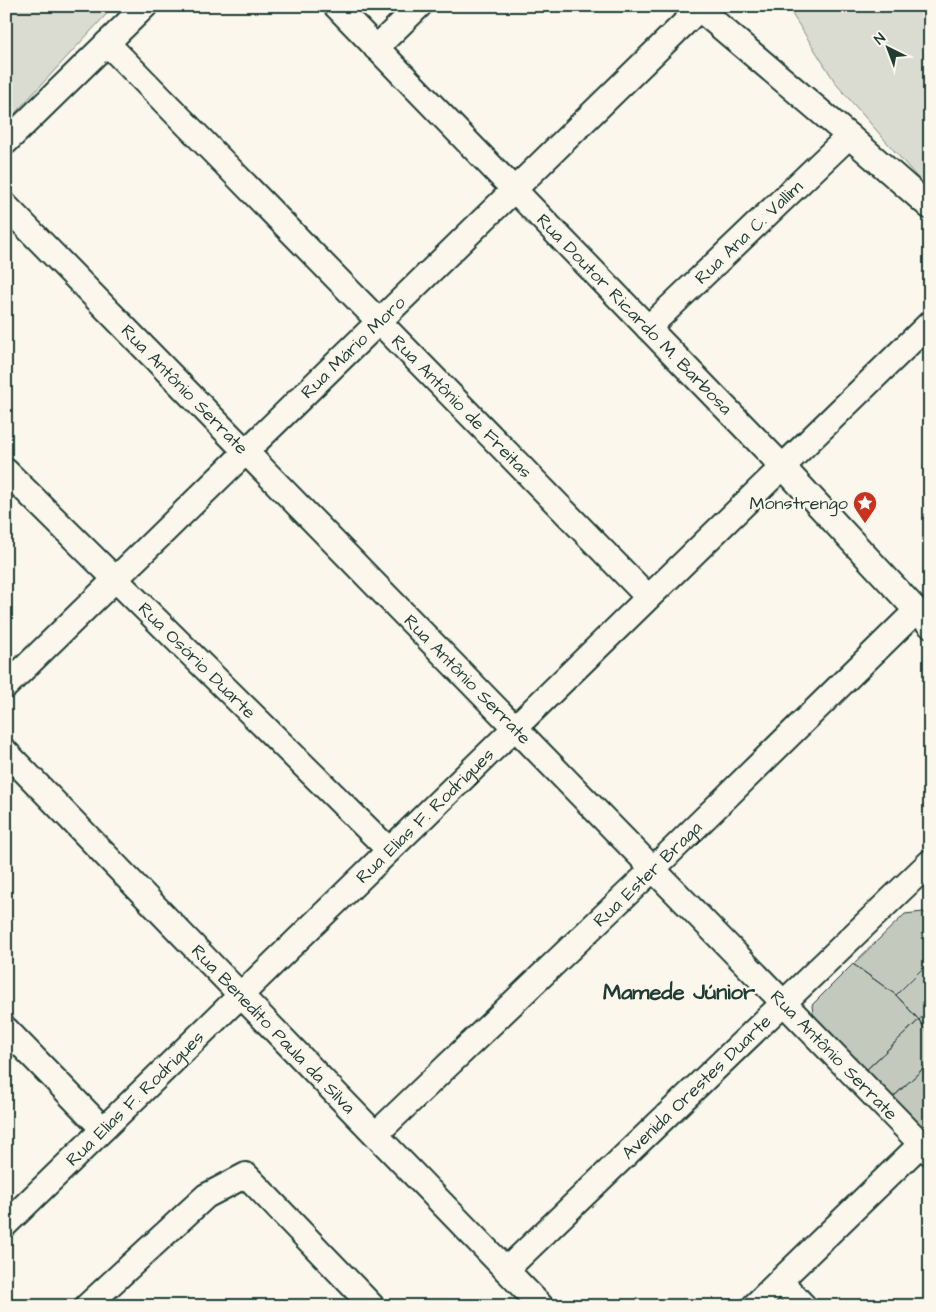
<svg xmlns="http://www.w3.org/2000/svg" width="936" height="1312" font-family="'Architects Daughter',sans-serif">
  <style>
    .green { fill: #dbdcd1; stroke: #7d8c82 }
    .building { fill: #c4c9be; stroke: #1f3d34 }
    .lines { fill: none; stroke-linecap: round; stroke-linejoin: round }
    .minor-casing { stroke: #1f3d34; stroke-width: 28 }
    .minor { stroke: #fbf7ec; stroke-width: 24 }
    .labels { text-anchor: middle; stroke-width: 4.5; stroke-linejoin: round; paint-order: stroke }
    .street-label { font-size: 18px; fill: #1f3d34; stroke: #fbf7ec }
    .poi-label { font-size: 18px; fill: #1f3d34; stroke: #fbf7ec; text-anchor: end }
    .district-label { font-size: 22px; font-weight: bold; fill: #1f3d34; stroke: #fbf7ec }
  </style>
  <rect width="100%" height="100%" fill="#fbf7ec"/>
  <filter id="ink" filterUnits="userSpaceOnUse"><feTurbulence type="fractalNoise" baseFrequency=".02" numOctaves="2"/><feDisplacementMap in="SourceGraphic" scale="10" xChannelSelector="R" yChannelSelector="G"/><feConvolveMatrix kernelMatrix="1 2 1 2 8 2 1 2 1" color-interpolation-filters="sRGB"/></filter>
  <g filter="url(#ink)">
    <path class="green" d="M6 6H114L6 123Z
      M787 6H930V192L837 85Z"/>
    <path class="building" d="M923 912 930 915V961L896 995 853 964 905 914Z
      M930 961V1009L919 1020 896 995Z
      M853 964 896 995 919 1020 865 1071 827 1035 813 1015 812 1005Z
      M930 1009V1036L919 1020Z
      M919 1020 930 1036V1062L891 1099 865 1071Z
      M930 1062V1142L891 1099Z"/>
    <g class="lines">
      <g class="minor-casing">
        <g id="minor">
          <path id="s1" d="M336 6 782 466 930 625"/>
          <path d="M696 6 849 136 930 207"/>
          <path id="s2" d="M107 43 648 597"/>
          <path d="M376 48 419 6"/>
          <path d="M6 142 145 6"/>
          <path id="s3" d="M6 206 930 1153"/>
          <path id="s4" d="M648 328 849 136"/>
          <path id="s5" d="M6 471 389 850"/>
          <path id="s6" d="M6 686 699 9"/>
          <path id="s7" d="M6 752 541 1306"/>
          <path d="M6 1029 103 1129"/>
          <path id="s8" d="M376 1134 653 869 916 611"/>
          <path id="s9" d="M6 1224 930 323"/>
          <path id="s10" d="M506 1270 930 862"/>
          <path d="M780 1281 804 1306"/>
          <path d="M87 1306 206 1196 246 1175 372 1306"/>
          <path d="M754 1306 921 1144"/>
        </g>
      </g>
      <use href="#minor" class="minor"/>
    </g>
  </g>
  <defs>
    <g id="sight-pin" transform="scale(1.25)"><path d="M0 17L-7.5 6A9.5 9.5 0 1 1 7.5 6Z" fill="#c8321e" stroke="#fbf7ec"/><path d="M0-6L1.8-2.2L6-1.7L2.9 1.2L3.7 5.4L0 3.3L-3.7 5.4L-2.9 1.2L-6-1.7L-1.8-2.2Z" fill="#fff"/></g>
  </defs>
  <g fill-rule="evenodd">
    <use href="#sight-pin" x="865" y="503"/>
  </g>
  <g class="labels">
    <g class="street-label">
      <text dy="6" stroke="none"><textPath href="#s4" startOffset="139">Rua Ana C. Vallim</textPath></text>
      <text dy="6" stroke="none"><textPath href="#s1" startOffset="429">Rua Doutor Ricardo M. Barbosa</textPath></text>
      <text dy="6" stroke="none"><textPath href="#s6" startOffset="485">Rua Mário Moro</textPath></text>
      <text dy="6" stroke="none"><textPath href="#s3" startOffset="256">Rua Antônio Serrate</textPath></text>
      <text dy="6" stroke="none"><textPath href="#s2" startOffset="508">Rua Antônio de Freitas</textPath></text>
      <text dy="6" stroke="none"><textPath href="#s5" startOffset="269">Rua Osório Duarte</textPath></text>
      <text dy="6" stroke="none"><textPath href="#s3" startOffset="661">Rua Antônio Serrate</textPath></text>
      <text dy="6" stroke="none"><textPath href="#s9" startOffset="585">Rua Elias F. Rodrigues</textPath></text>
      <text dy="6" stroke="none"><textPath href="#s8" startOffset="376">Rua Ester Braga</textPath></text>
      <text dy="6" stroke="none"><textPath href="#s7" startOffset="385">Rua Benedito Paula da Silva</textPath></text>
      <text dy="6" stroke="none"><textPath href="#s3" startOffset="1186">Rua Antônio Serrate</textPath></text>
      <text dy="6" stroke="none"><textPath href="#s10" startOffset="264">Avenida Orestes Duarte</textPath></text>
      <text dy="6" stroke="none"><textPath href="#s9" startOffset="180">Rua Elias F. Rodrigues</textPath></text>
    </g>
    <g class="poi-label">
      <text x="848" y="509">Monstrengo</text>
    </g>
    <g class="district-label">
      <text x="679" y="999">Mamede Júnior</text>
    </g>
  </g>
  <rect width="936" height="1312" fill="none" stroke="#fbf7ec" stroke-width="25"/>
  <rect x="12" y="12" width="911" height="1287" fill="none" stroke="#1f3d34" stroke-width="2" filter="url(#ink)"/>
  <g transform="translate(888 48) rotate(318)" stroke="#fbf7ec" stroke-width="4" paint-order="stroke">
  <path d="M0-4L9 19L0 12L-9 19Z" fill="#1f3d34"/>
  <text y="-8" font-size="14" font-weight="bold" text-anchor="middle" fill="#1f3d34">N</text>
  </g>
</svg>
